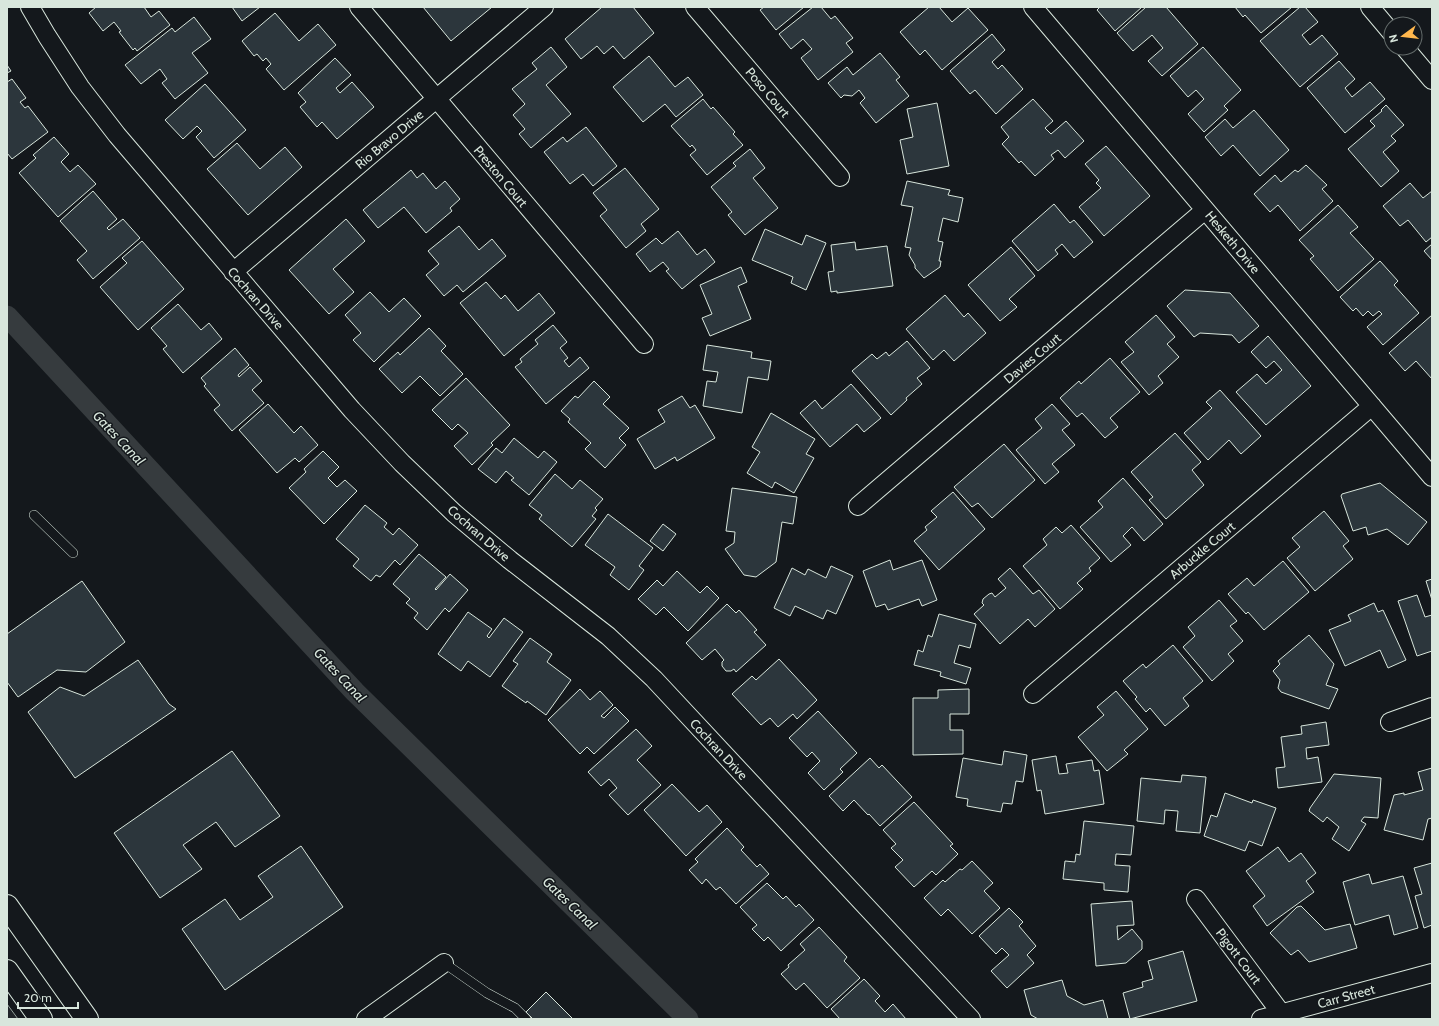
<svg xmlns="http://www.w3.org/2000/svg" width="1439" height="1026" font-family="Cabin,sans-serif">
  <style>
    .green { fill: #202428; stroke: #939e99 }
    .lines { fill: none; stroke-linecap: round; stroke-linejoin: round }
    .canal { stroke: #363b3e; stroke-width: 21 }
    .building { fill: #2c363c; stroke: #d8e6dc }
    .service-casing { stroke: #d8e6dc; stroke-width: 10 }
    .minor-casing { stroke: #d8e6dc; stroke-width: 20 }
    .secondary-casing { stroke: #d8e6dc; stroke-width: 24 }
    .service { stroke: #14181c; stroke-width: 9 }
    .minor { stroke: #14181c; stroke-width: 18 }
    .secondary { stroke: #14181c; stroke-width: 22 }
    .labels { text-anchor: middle; stroke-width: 3; stroke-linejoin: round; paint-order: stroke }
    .street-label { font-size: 13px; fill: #d8e6dc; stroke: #14181c }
    .water-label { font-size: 14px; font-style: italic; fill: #d8e6dc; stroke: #14181c }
  </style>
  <rect width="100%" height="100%" fill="#14181c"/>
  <path class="green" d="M7 1004 18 1019H7Z"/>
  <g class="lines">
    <path class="canal" d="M7 316 355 692 688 1019"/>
  </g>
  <path class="building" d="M96 7H144L151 17 159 11 170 25 137 51 135 48 133 50 119 32 121 31 114 22 103 31 89 13Z
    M232 7H260L242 21Z
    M423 7H492L451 41Z
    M602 7H633L654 33 624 59 613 46 604 54 597 46 581 59 565 39Z
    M764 7H804L776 30 760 10Z
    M813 7H821L831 19 835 16 853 38 846 43 853 52 818 80 801 58 812 49 803 39 791 49 779 34Z
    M929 7H939L952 22 968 8 988 30 942 70 925 50 920 55 900 32Z
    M1100 7H1142L1115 31 1097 10Z
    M1146 7H1166L1198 44 1162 76 1148 61 1163 48 1152 35 1133 51 1117 33Z
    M1235 7H1292L1261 33 1245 15 1243 17Z
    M1300 7H1305L1318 22 1302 35 1310 45 1322 35 1338 54 1300 87 1260 41Z
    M275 13 299 41 318 24 336 45 284 90 266 69 271 64 266 58 263 61 257 54 254 56 242 41Z
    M194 17 211 39 192 53 208 73 175 99 162 83 167 79 160 69 141 84 125 65 172 28 175 32Z
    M992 34 1005 50 992 62 998 69 1002 65 1023 89 996 114 975 90 970 94 950 71Z
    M551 47 567 67 546 85 571 114 531 148 519 134 525 129 513 115 525 104 512 89 537 69 532 63Z
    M1203 47 1241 90 1224 106 1228 110 1204 132 1188 114 1204 99 1196 90 1188 97 1170 76Z
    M880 53 900 77 896 80 909 96 876 123 860 103 865 98 859 90 852 96 844 95 841 98 828 83 847 67 853 75Z
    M649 56 675 87 688 77 703 95 676 117 665 104 643 122 613 87Z
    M335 58 351 75 336 88 340 93 352 82 374 107 337 139 322 122 317 127 300 107 306 102 298 93Z
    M1339 61 1355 79 1345 88 1352 97 1370 82 1385 99 1345 133 1307 88Z
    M7 65 11 71 7 73Z
    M12 79 26 98 20 102 25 108 28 106 48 132 12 159 7 153V82Z
    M205 84 246 130 214 158 196 137 202 131 197 126 183 139 165 120Z
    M703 99 711 109 713 107 735 132 733 134 743 145 707 175 690 155 696 150 692 145 690 147 671 126Z
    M1033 99 1053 121 1045 128 1051 134 1066 121 1084 141 1065 158 1058 150 1051 155 1054 159 1035 176 1021 161 1019 163 1002 144 1009 137 1001 127Z
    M937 103 949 166 907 174 900 140 913 137 907 109Z
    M1386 105 1404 125 1391 136 1396 141 1383 152 1399 171 1381 187 1348 149 1375 126 1370 121 1382 111 1381 110Z
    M1254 110 1289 150 1260 176 1233 145 1221 156 1205 137 1225 119 1233 128Z
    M586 127 617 166 593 186 583 174 570 184 544 152 563 137 567 142Z
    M54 137 69 154 61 162 70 172 78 165 96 184 58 217 19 173 36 158 33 155Z
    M237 143 260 169 285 147 302 167 248 215 207 169Z
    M1106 146 1150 196 1104 236 1079 207 1101 188 1096 183 1099 180 1085 164Z
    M750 149 765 168 753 178 778 208 745 235 728 215 732 212 711 187 736 166 733 163Z
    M1306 165 1327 185 1322 189 1333 201 1300 231 1278 205 1270 212 1254 194 1275 175 1281 182 1295 170 1298 172Z
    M625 168 659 209 641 224 646 231 626 248 600 216 607 210 593 193Z
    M411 170 417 178 423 173 436 189 445 181 460 199 450 208 452 211 426 233 404 207 378 228 363 210Z
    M907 181 950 190 948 195 963 198 958 222 943 218 938 241 943 242 939 261H941L940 267 924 278 915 268V265L909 255 911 248 905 247 913 207 901 205Z
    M1410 183 1423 198 1432 191V237L1426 242 1408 220 1400 226 1383 206Z
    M93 191 117 219 107 228 109 230 123 219 140 238 93 279 77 260 87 251 60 221Z
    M1054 204 1070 223 1074 220 1093 242 1074 258 1062 244 1055 250 1058 254 1038 271 1012 241Z
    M1338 205 1358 227 1350 233 1374 259 1338 291 1310 259 1314 256 1299 240Z
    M346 219 365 241 333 269 354 292 329 314 289 270Z
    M459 226 479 250 492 239 506 256 463 292 457 285 444 296 426 275 439 264 428 251Z
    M765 229 802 245 806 235 826 243 806 290 791 283 793 277 752 260Z
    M678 231 697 255 705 249 715 262 682 289 666 271 669 269 663 262 650 272 636 254 656 238 662 244Z
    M142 241 184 289 138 330 100 287 127 263 122 258Z
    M855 242 856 250 887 246 893 286 837 293V291L831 292 828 272 834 271 831 245Z
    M1432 244V260L1424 251Z
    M1011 247 1035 276 1009 299 1017 307 1000 321 968 285Z
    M1380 261 1398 281 1394 285 1419 313 1383 345 1367 327 1382 314 1379 311 1373 316 1368 311 1363 316 1356 308 1353 311 1340 297Z
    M741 267 747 282 738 286 751 319 710 336 702 318 712 314 700 285Z
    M486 282 501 299 505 295 518 311 539 293 555 313 504 356 460 303Z
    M1185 290 1230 293 1259 326 1239 343 1232 335 1200 333 1194 337 1167 306Z
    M370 292 389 312 404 298 421 316 374 362 353 340 361 333 345 315Z
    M945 295 964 317 968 313 986 333 954 361 944 350 933 360 906 329Z
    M178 304 201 330 209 323 222 339 183 373 163 349 167 346 151 328Z
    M1156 315 1175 337 1167 344 1179 357 1158 376 1163 383 1149 395 1121 362 1134 352 1125 342Z
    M1432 315V379L1416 361 1405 371 1389 353Z
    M553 325 567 342 560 348 568 358 564 361 569 367 580 357 589 368 546 404 515 367 522 362 520 359 538 344 535 340Z
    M429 328 446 346 441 351 463 374 440 396 420 376 402 393 379 369 398 352 400 355Z
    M1268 336 1311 386 1266 425 1236 392 1257 374 1266 384 1282 370 1274 361 1266 368 1251 352Z
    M907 341 930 368 917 378 922 384 906 398 907 400 891 415 852 371 872 354 877 359 886 352 889 356Z
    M707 345 752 352 751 358 771 361 768 380 748 377 742 413 703 406 707 381 716 382 718 372 703 370Z
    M235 348 249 365 238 375 239 377 250 367 262 381 252 390 264 403 232 431 214 410 220 405 204 386 206 384 201 378Z
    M1110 358 1140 392 1110 418 1118 427 1105 438 1082 413 1077 417 1060 398 1079 381 1081 384Z
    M466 378 510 425 491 443 493 445 472 465 454 446 468 433 458 424 452 430 432 410Z
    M594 381 610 397 603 404 629 428 619 438 626 445 605 468 585 449 591 443 568 422 570 419 561 411 575 396 578 398Z
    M851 384 881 418 864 432 857 424 830 447 800 413 815 400 822 409Z
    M1220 390 1261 436 1241 454 1229 440 1208 460 1184 433 1212 408 1206 402Z
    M682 396 690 408 695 405 715 438 677 461 675 457 655 469 637 439 665 422 658 410Z
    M268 404 294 433 301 426 318 445 299 462 295 458 277 473 239 430Z
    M1052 404 1070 424 1062 430 1075 445 1052 464 1059 472 1045 484 1016 450 1042 428 1035 419Z
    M771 413 815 439 806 454 814 458 794 493 775 482 772 488 747 473 760 452 752 447Z
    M1175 433 1201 462 1192 470 1204 485 1166 519 1149 500 1153 497 1131 472Z
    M514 438 538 458 544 451 557 462 529 495 511 480 514 478 506 471 496 483 478 469 496 448 502 453Z
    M1004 444 1035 480 992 518 978 503 972 507 954 487Z
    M323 451 339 467 328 478 337 487 345 480 357 491 324 524 289 488 306 472 304 469Z
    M555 474 572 489 580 480 603 499 595 508 597 510 592 516 596 519 572 547 539 519 542 515 529 505Z
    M1123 478 1163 524 1144 541 1132 527 1123 536 1131 545 1111 562 1080 527 1103 507 1098 501Z
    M1380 483 1427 522 1408 545 1387 529 1368 535 1366 527 1353 531 1341 496 1342 494Z
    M732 488 797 497 793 524 782 522 776 562 756 577 744 575 725 549 734 543 735 532 726 531Z
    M953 492 985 529 939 570 914 541 927 530 925 527 937 517 931 511Z
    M365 505 387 523 384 527 393 535 399 528 418 545 400 565 395 560 380 577 376 575 371 581 353 566 359 559 336 539Z
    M1324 511 1349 541 1343 546 1353 559 1315 591 1287 558 1300 547 1292 538Z
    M608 514 653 548 639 566 644 570 629 590 610 575 615 567 585 545Z
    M663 524 676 534 663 551 650 541Z
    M1071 525 1100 558 1089 568 1091 571 1077 583 1083 589 1060 609 1023 566 1047 545 1043 539 1056 527 1062 533Z
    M419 554 446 577 435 589 436 590 450 574 468 590 449 612 445 608 427 630 414 618 418 613 406 603 410 599 393 584Z
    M890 560 893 570 922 560 937 600 922 606 919 599 888 610 885 604 876 607 863 571Z
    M1283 561 1309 592 1264 630 1248 612 1246 614 1228 594 1247 578 1254 586Z
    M831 566 853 576 836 614 827 610 823 619 795 606 790 616 774 608 792 568 805 575 808 569 826 578Z
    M1010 568 1033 594 1039 590 1055 609 1035 627 1028 619 1000 644 974 614 984 605 982 603 983 599 989 594 992 593 995 597 1006 588 998 579Z
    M677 571 700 593 707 586 719 598 688 631 664 607 656 615 638 599 657 580 663 586Z
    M1432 579V600L1426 581Z
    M82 581 125 642 86 672 57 670 18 697 7 682V634Z
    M1417 595 1425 617 1432 615V651L1417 656 1398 601Z
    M1219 600 1237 621 1230 626 1243 641 1228 654 1234 661 1212 681 1183 647 1195 636 1188 627Z
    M1374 603 1378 612 1383 610 1406 660 1388 668 1380 650 1345 666 1329 630 1351 621 1348 615Z
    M727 604 736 613 739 610 757 630 754 632 766 645 736 672 734 669 731 671H726L722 666V662L724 660 715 649 702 660 686 643Z
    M468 612 492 629 487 636 489 638 504 618 523 632 490 677 468 661 461 671 438 654Z
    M939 614 976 624 970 648 959 645 954 663 971 668 966 684 940 676 941 672 914 665 918 650 923 652 928 635 932 637Z
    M1309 635 1334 664 1326 685 1338 689 1329 709 1281 692 1278 688 1280 680 1273 671 1280 664 1278 661Z
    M530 638 552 654 547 662 571 680 546 715 527 701 526 703 502 686 518 664 513 661Z
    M1173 645 1203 681 1183 698 1189 706 1165 726 1150 708 1146 712 1135 699 1137 697 1123 681 1143 664 1146 668Z
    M779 659 817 700 797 719 793 714 778 727 770 718 761 725 732 694 752 676 756 680Z
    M138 660 169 704 176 709 75 778 28 712 60 687 84 696Z
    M580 689 590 700 600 691 613 705 601 716 604 718 615 707 629 721 594 754 587 747 580 754 548 720Z
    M969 689V714H950V730H963V754L913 755V698H938V690Z
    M1116 691 1148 729 1124 750 1128 754 1107 771 1078 737 1104 715 1097 707Z
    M818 711 857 753 840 769 843 772 824 790 808 773 820 761 812 752 807 757 789 738Z
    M1326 722 1329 745 1306 748 1307 759 1318 757 1322 782 1278 788 1276 768 1285 767 1281 737 1302 734 1301 726Z
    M636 729 652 746 637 760 661 785 628 815 609 795 617 788 609 779 601 786 588 772Z
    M232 751 280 816 235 847 216 822 183 845 202 869 160 898 114 833Z
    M1004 751 1027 755 1023 782 1016 781 1012 804 1003 803 1001 812 967 806 968 799 956 797 963 758 1002 765Z
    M1056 756 1059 774 1068 773 1066 764 1092 760 1094 771 1099 770 1104 804 1045 814 1041 790 1037 791 1032 760Z
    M870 758 879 768 882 765 912 797 880 826 869 814 868 815 854 800 843 811 829 796Z
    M1432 768V818L1428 819 1423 840 1384 830 1394 795 1404 793V795L1423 790 1418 772Z
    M1334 774 1381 778 1378 818 1364 817 1361 821 1366 824 1349 851 1332 839 1339 827 1327 817 1323 822 1309 811 1310 808Z
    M1182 775 1206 777 1200 833 1176 831 1178 811 1165 810 1164 824 1137 821 1141 778 1181 782Z
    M672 784 699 812 707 805 722 822 686 856 644 810Z
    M1225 793 1252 803 1253 800 1276 808 1262 846 1249 841 1245 851 1204 836 1211 815 1217 817Z
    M914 802 953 844 950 846 958 854 936 875 932 871 914 887 895 867 903 860 891 848 896 844 883 830Z
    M1084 821 1134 826 1131 855 1116 854 1115 865 1130 866 1128 892 1104 890V883L1063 879 1065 861 1075 862 1076 854 1080 855Z
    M727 828 744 847 741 850 757 867 760 864 769 874 736 904 720 887 716 890 706 879 702 884 689 870 698 862 695 859Z
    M301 846 343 907 225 990 182 929 225 899 240 920 273 897 258 876Z
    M1278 847 1289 862 1301 853 1316 873 1306 881 1314 892 1267 926 1253 906 1265 896 1246 871Z
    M972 861 993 883 984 891 1000 908 972 934 948 909 941 916 924 898 943 880 945 882 960 869 962 870Z
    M1432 863V925L1424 928 1415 896 1422 894 1414 868Z
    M1369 874 1372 884 1403 876 1418 928 1394 935 1389 915 1355 925 1343 882Z
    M767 883 783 899 786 896 796 907 799 904 814 920 781 951 768 937 764 941 752 929 757 925 740 907Z
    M1132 901 1134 925 1117 926 1118 940 1132 929 1142 941V949L1126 963 1096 966 1091 904Z
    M1301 906 1325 930 1350 924 1357 948 1309 962 1298 950 1291 955 1270 933 1297 907Z
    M1009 908 1023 922 1019 926 1036 946 1027 955 1034 963 1007 988 991 971 1009 955 1002 948 996 954 979 936Z
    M819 927 847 957 844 961 860 978 827 1008 804 983 796 990 781 974 789 967 788 965 805 950 800 944Z
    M1183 951 1197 1001 1130 1019 1123 993 1143 987 1142 982 1153 979 1148 961Z
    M864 979 880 996 875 1001 885 1012 893 1004 906 1019H840L831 1009Z
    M1062 980 1067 996 1084 1005 1103 1000 1108 1019H1038L1031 1015 1024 990Z
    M546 992 573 1019H533L526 1012Z"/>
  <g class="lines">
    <g class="service-casing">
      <path id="service" d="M34 515 73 553
        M444 963 487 993 515 1008 526 1019"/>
    </g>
    <g class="minor-casing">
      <path id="minor" d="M30 7 47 36 80 87 117 135 352 410 402 463 454 513 510 560 608 636 654 679 971 1019
        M359 7 644 344
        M695 7 840 177
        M1033 7 1432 477
        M1370 7 1391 32
        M1405 48 1432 80
        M233 272 544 7
        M858 506 1205 210
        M1033 694 1372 406
        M1390 722 1432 707
        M1196 899 1281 1013
        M366 1019 444 963
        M1261 1019 1432 973"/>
    </g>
    <g class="secondary-casing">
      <path id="secondary" d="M7 906 87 1019
        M7 971 41 1019"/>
    </g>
    <use href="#service" class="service"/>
    <use href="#minor" class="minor"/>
    <use href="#secondary" class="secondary"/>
  </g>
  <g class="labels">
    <g class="street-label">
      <text transform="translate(768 92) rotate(50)" y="5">Poso Court</text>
      <text transform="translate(389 139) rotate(-40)" y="5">Rio Bravo Drive</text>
      <text transform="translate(501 176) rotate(50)" y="5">Preston Court</text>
      <text transform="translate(1233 242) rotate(50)" y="5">Hesketh Drive</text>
      <text transform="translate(256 298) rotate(49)" y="5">Cochran Drive</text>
      <text transform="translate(1032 358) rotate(-40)" y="5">Davies Court</text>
      <text transform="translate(479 533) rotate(41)" y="5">Cochran Drive</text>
      <text transform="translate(1202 550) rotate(-40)" y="5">Arbuckle Court</text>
      <text transform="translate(719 749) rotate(47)" y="5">Cochran Drive</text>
      <text transform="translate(1239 956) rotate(53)" y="5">Pigott Court</text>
      <text transform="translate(1346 996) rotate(-15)" y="5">Carr Street</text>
    </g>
    <g class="water-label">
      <text transform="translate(119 438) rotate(47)" y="5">Gates Canal</text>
      <text transform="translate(340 675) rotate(47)" y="5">Gates Canal</text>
      <text transform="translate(570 903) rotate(44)" y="5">Gates Canal</text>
    </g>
  </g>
  <rect width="1439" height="1026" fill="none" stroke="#d8e6dc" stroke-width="16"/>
  <g transform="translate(1403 36) rotate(255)"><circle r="19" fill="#14181c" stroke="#626a69"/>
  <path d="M0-3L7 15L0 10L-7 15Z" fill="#ffb74d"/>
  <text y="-6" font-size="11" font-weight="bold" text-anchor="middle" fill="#d8e6dc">N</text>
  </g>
  <path d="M18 1002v6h60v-6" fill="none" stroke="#d8e6dc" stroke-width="2"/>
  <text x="24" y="1002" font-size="12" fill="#d8e6dc" stroke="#14181c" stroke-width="3" paint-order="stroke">20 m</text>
</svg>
